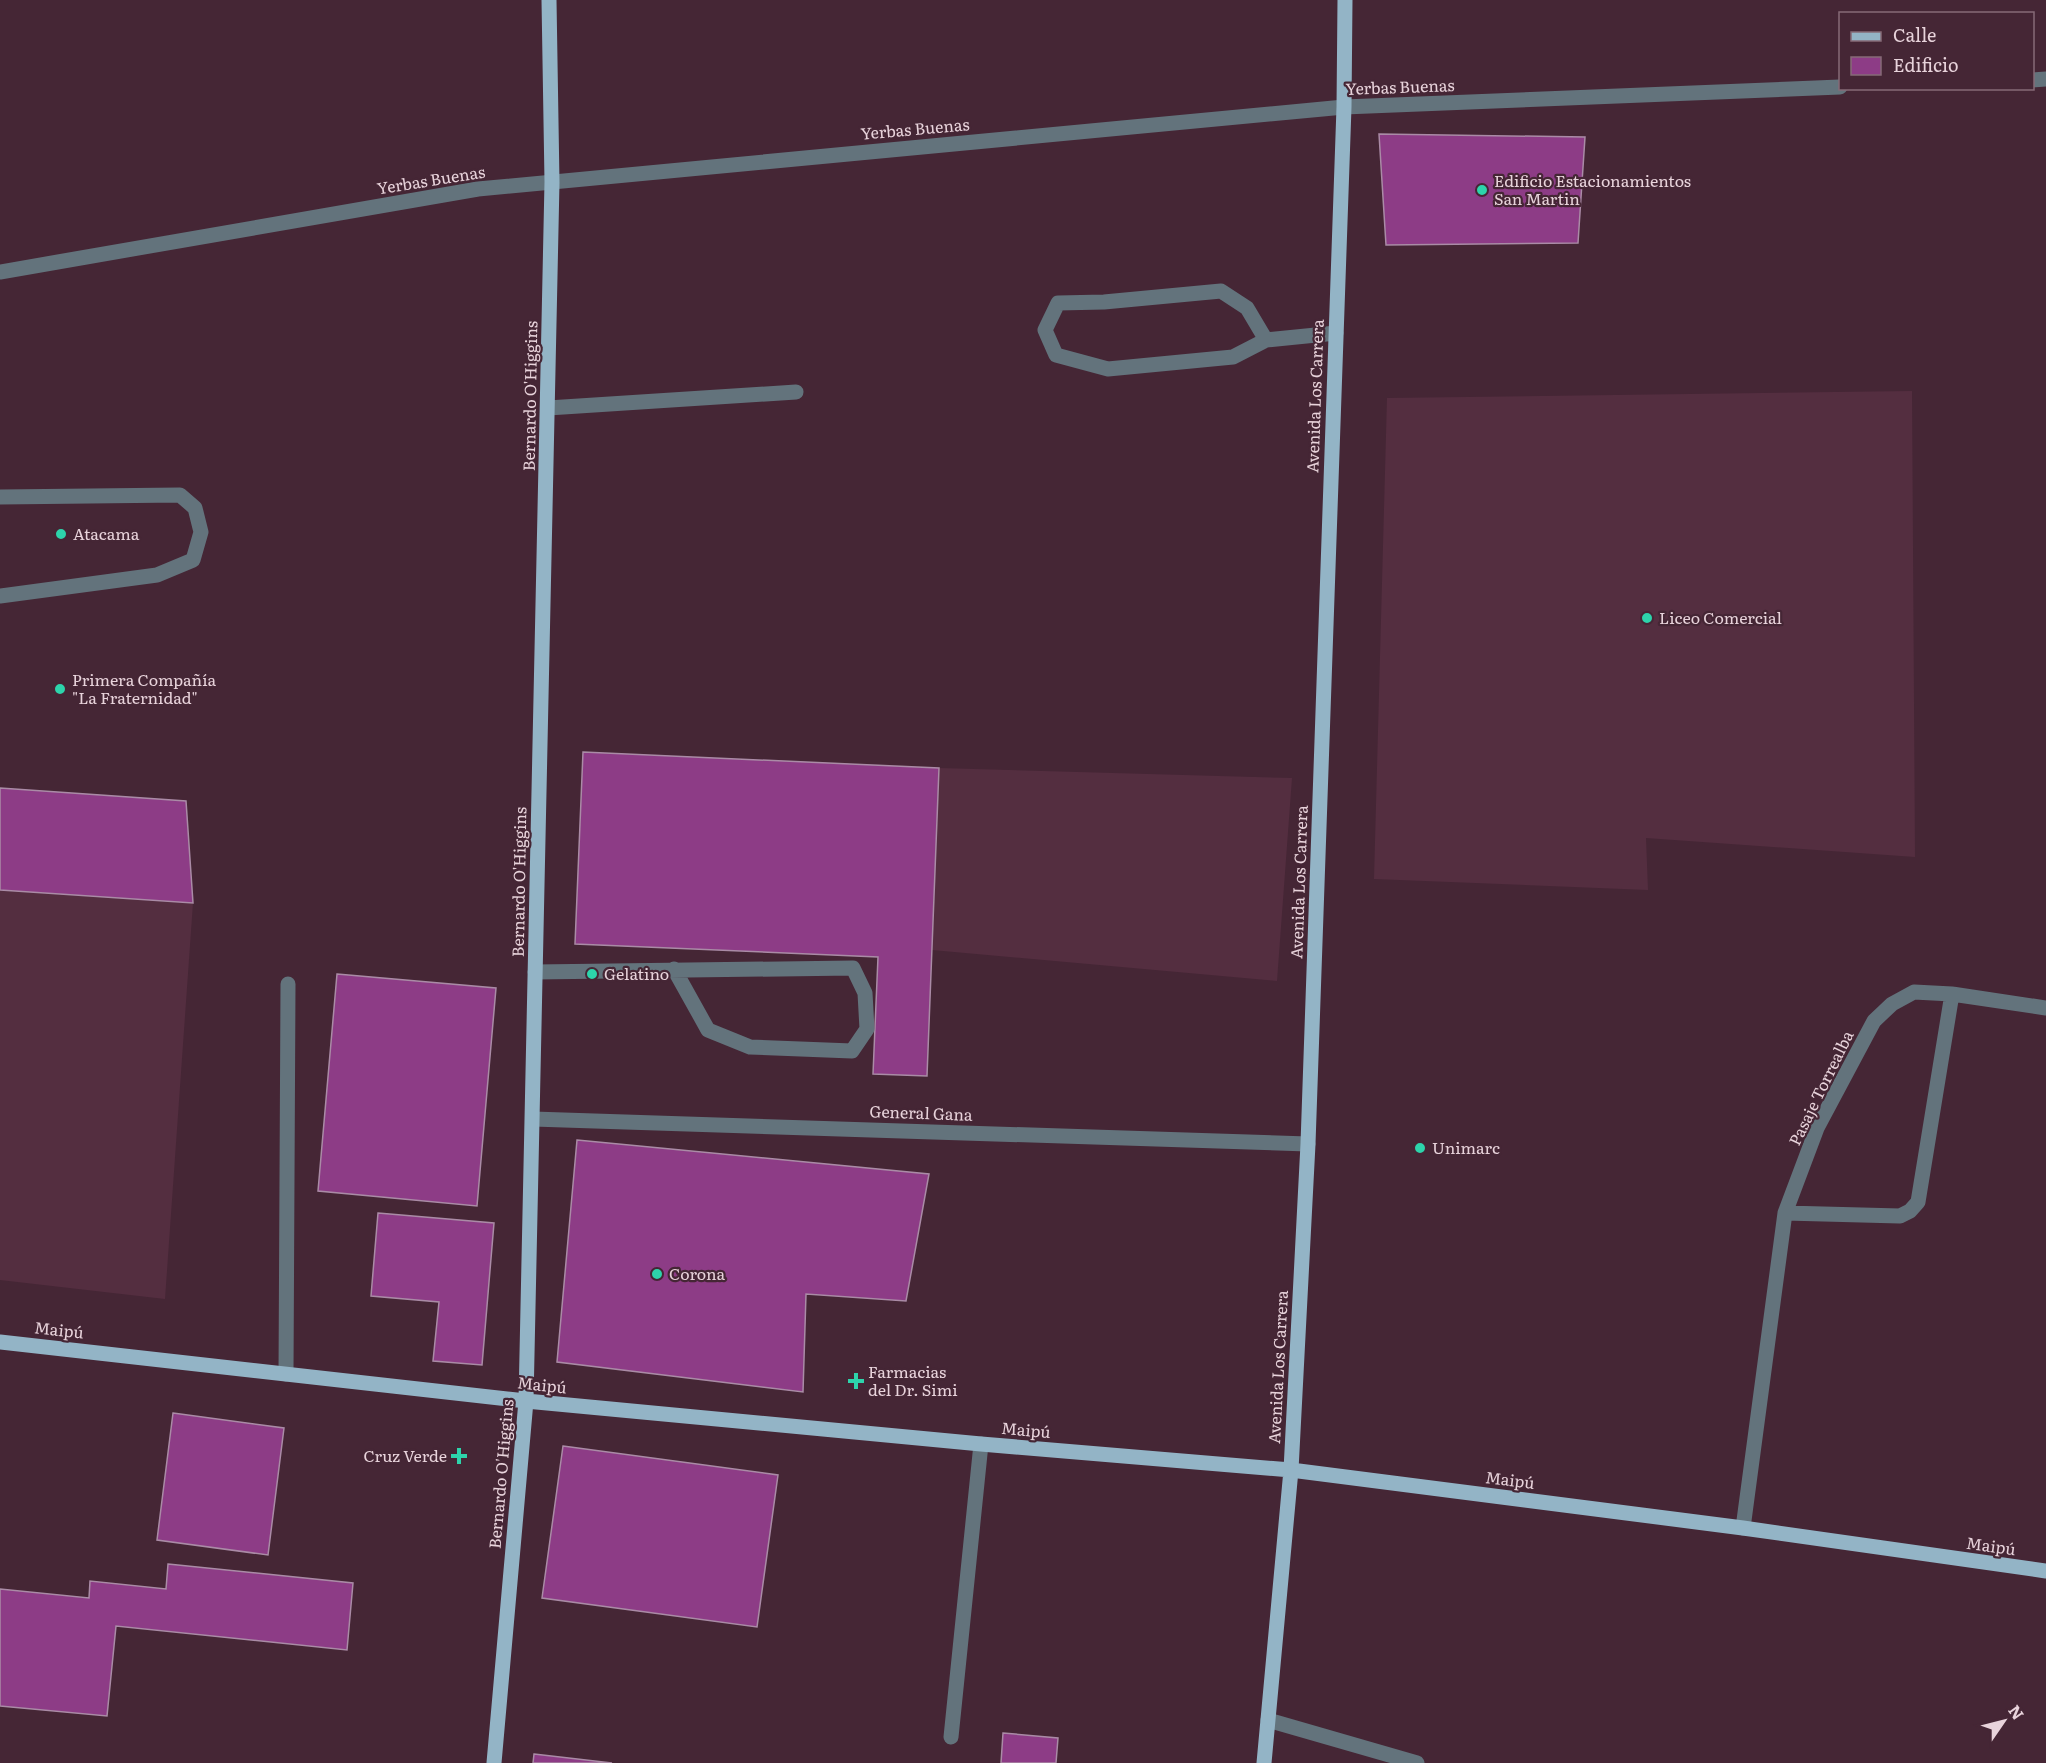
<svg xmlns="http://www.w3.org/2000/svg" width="2046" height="1763" font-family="Literata,serif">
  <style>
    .built { fill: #542e40 }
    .building { fill: #8d3c86; stroke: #aa8ba6; stroke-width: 1.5 }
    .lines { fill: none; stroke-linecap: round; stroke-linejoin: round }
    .minor { stroke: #63737c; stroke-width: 15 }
    .major { stroke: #93b4c6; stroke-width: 15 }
    .poi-dot { fill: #2dd4ab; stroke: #452635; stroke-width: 2 }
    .labels { text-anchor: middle; stroke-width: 4.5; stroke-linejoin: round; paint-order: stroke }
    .street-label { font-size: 16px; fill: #e8d3db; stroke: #452635 }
    .poi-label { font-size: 16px; fill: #e8d3db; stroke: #452635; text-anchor: start }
  </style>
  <rect width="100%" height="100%" fill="#452635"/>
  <path class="built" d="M1912 391 1915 857 1646 838 1648 890 1374 879 1387 398Z
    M939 768 1292 778 1277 981 932 950Z
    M0 890 193 903 165 1299 0 1280Z"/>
  <path class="building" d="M1379 134 1585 137 1578 243 1386 245Z
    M583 752 939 768 927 1076 873 1074 878 957 575 944Z
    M0 788 186 801 193 903 0 890Z
    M337 974 496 988 477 1206 318 1191Z
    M577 1140 929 1174 906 1301 806 1294 803 1392 557 1362Z
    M378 1213 494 1223 482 1365 433 1361 439 1302 371 1296Z
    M173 1413 284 1428 268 1555 157 1540Z
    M563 1446 778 1475 757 1627 542 1598Z
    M168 1564 353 1583 347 1650 116 1626 107 1716 0 1706V1589L89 1598 90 1581 166 1589Z
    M1003 1733 1058 1738 1056 1763H1001Z
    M534 1754 612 1763H533Z"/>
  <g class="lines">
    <path class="minor" d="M2032 80 2046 79
      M0 272 478 189 1344 107 1840 87
      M1266 340 1247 308 1221 291 1104 302 1058 303 1045 330 1056 355 1108 369 1233 357 1266 340 1336 333
      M548 408 796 392
      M0 497 180 495 195 508 201 532 193 560 157 575 0 596
      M535 972 853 968 865 993 867 1029 852 1051 750 1047 708 1030 674 969
      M533 1119 1308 1144
      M1785 1213 1900 1216 1910 1211 1918 1202 1952 994
      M286 1374 288 984
      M1743 1528 1785 1213 1817 1128 1874 1021 1892 1004 1914 992 1952 994 2046 1008
      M1268 1720 1417 1763
      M951 1737 981 1444"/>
    <path class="major" d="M0 1342 526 1401 981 1444 1291 1470 1743 1528 2046 1571
      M494 1763 526 1401 552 182 549 0
      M1264 1763 1291 1470 1308 1144 1344 107 1345 0"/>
  </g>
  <g class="poi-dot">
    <circle cx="1482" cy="190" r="6"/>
    <circle cx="61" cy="534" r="6"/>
    <circle cx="1647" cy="618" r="6"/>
    <circle cx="60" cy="689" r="6"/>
    <circle cx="592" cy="974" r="6"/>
    <circle cx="1420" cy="1148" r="6"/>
    <circle cx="657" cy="1274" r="6"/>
    <path d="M853 1372h6v6h6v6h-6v6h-6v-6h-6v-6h6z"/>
    <path d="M456 1447h6v6h6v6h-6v6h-6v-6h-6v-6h6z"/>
  </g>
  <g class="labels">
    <g class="street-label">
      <text transform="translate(1400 87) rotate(-2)" y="6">Yerbas Buenas</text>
      <text transform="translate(915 129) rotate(-5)" y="6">Yerbas Buenas</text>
      <text transform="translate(431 180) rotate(-9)" y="6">Yerbas Buenas</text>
      <text transform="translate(530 396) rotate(-89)" y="6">Bernardo O'Higgins</text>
      <text transform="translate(1315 396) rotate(-88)" y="6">Avenida Los Carrera</text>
      <text transform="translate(519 882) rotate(-89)" y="6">Bernardo O'Higgins</text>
      <text transform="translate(1299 882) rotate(-88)" y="6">Avenida Los Carrera</text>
      <text transform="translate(1821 1088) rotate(-64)" y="6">Pasaje Torrealba</text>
      <text transform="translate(921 1113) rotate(2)" y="6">General Gana</text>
      <text transform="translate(59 1330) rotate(6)" y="6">Maipú</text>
      <text transform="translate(1278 1367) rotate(-87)" y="6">Avenida Los Carrera</text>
      <text transform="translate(542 1385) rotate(6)" y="6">Maipú</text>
      <text transform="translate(1026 1430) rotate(5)" y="6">Maipú</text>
      <text transform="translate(501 1474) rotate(-85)" y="6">Bernardo O'Higgins</text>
      <text transform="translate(1510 1480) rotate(7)" y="6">Maipú</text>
      <text transform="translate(1991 1546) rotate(8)" y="6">Maipú</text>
    </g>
    <g class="poi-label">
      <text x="1494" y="187">Edificio Estacionamientos<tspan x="1494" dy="18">San Martin</tspan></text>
      <text x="73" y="540">Atacama</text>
      <text x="1659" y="624">Liceo Comercial</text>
      <text x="72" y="686">Primera Compañía<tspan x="72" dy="18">"La Fraternidad"</tspan></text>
      <text x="604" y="980">Gelatino</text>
      <text x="1432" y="1154">Unimarc</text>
      <text x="669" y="1280">Corona</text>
      <text x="868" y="1378">Farmacias<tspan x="868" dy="18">del Dr. Simi</tspan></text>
      <text x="447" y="1462" text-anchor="end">Cruz Verde</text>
    </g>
  </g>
  <rect x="1839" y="12" width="195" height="78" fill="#452635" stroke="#866b77" stroke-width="1.5"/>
  <rect x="1851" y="32" width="30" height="9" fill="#93b4c6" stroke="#866b77" stroke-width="1.5"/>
  <text x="1893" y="42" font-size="18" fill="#e8d3db">Calle</text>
  <rect x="1851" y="57" width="30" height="18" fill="#8d3c86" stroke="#866b77" stroke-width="1.5"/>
  <text x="1893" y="72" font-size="18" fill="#e8d3db">Edificio</text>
  <g transform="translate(2004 1721) rotate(55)" stroke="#452635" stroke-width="4.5" paint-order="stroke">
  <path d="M0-4.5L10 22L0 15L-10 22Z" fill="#e8d3db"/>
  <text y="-9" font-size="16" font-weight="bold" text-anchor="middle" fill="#e8d3db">N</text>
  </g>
</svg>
